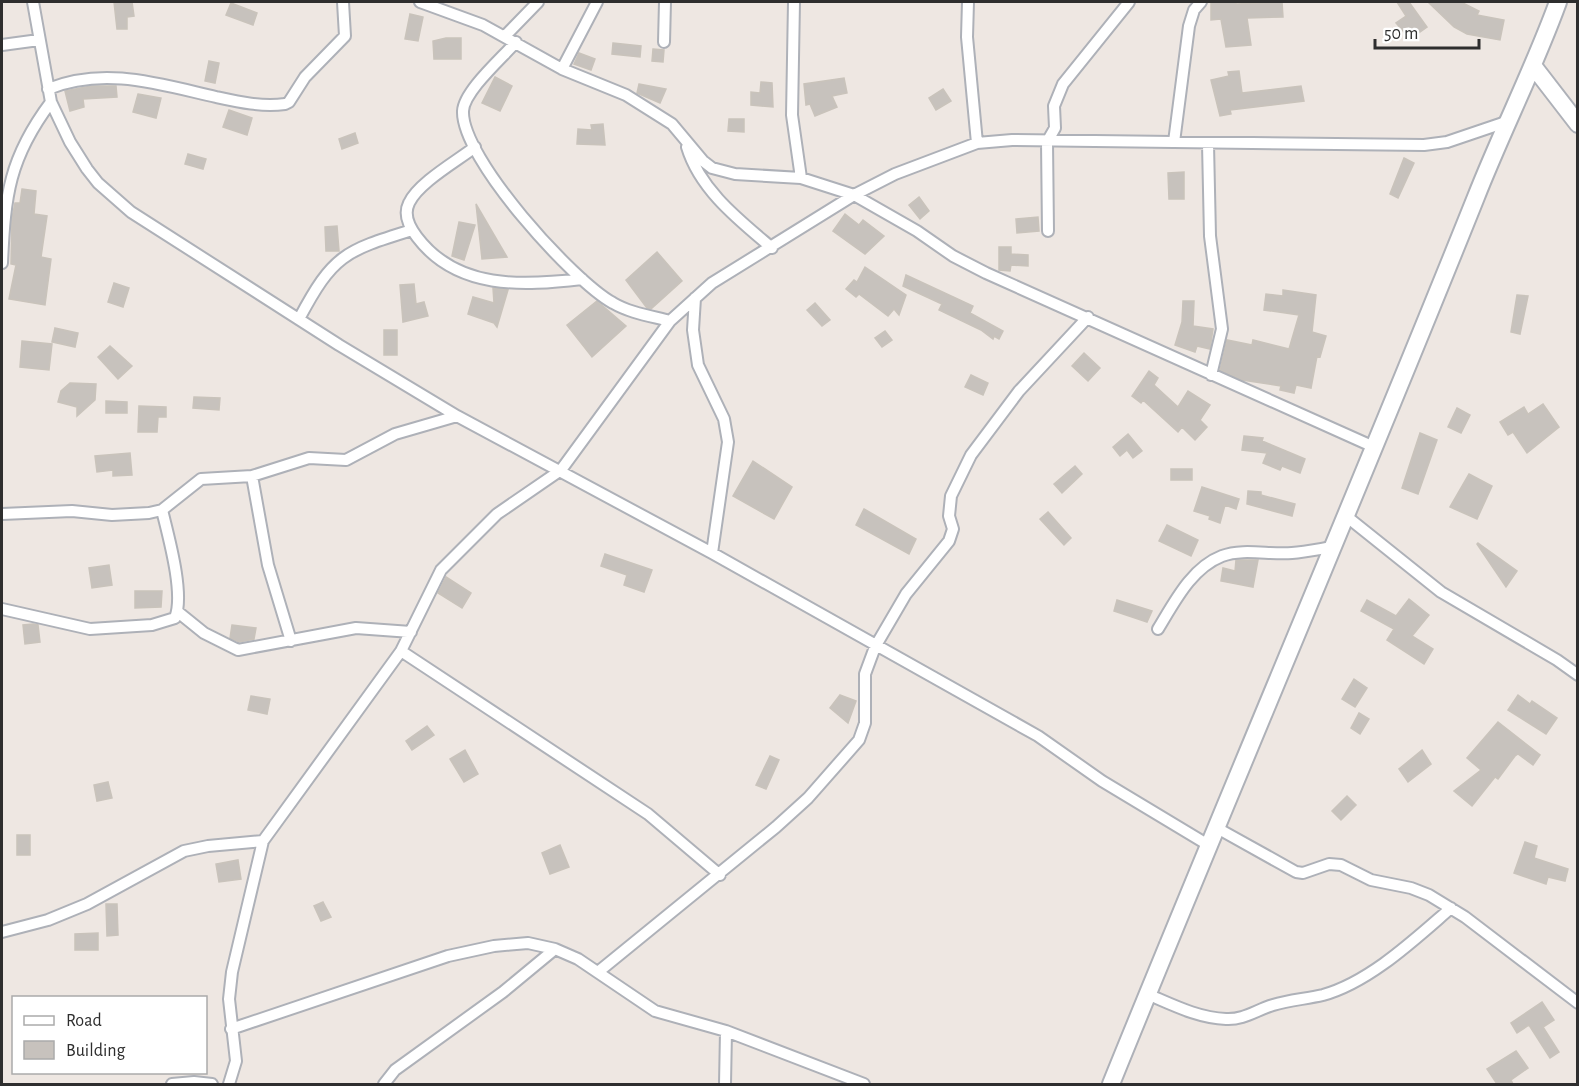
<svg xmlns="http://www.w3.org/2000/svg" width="1579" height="1086" font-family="'Alegreya Sans',sans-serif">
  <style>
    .building { fill: #c7c2bd; stroke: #c9c3bb; stroke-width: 1.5 }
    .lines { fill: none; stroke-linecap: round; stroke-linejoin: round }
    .street-casing { stroke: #aeb1b8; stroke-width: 14 }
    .secondary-casing { stroke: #aeb1b8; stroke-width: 20 }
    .street { stroke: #fff; stroke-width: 10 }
    .secondary { stroke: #fff; stroke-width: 16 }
  </style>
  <rect width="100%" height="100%" fill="#eee7e2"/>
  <path class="building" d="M114 2H132L134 16 127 17V29H117Z
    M1211 2H1236V4L1282 2 1283 17 1247 18 1251 45 1226 47 1221 19 1211 20Z
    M1397 2H1409L1427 27 1410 39 1396 23 1406 16Z
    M1428 2H1461L1479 11 1477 15 1504 20 1500 40 1467 34 1454 27Z
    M231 3 257 13 253 25 226 15Z
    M410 14 423 17 418 41 405 39Z
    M446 38H461V59H434L433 41Z
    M613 43 641 46 640 57 612 54Z
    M653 49 664 50 663 62 652 61Z
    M579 53 595 59 591 70 574 64Z
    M209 61 219 63 215 83 205 81Z
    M1239 71 1242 93 1301 86 1304 101 1230 110 1231 114 1220 116 1211 80 1229 76 1228 72Z
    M495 77 512 86 500 111 482 103Z
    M844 78 847 93 832 96 837 107 815 116 810 104 806 105 804 84Z
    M761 82 772 83 773 107 751 105V92L760 93Z
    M639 84 666 89 660 103 637 93Z
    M91 86H116L117 97 83 99 84 107 70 111 65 91Z
    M943 89 951 101 936 110 929 98Z
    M138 94 161 98 156 118 133 112Z
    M229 110 252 118 247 135 223 127Z
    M729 119H744V132L728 131Z
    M603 124 605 145 577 144 578 129 592 130 591 125Z
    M355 133 358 143 342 149 339 139Z
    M188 154 206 159 203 169 185 164Z
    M1404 158 1414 163 1398 198 1390 194Z
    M1184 172V199H1169L1168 173Z
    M22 189 36 191 34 214 47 216 41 257 51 259 45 305 9 299 16 265 11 264 12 218 15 203H20Z
    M919 197 929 211 920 219 909 205Z
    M476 204 507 257 482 259Z
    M845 214 859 225 863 220 884 236 865 254 833 231Z
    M1038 217 1039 231 1017 233 1016 219Z
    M459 222 475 225 464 260 452 256Z
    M337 226 339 251H326L325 227Z
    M999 247H1011V254L1028 255V266L1011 265 1010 271 999 270Z
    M657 252 682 281 651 309 647 308 626 280Z
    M865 267 906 295 899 315 894 309 888 316 859 294 856 297 846 289 854 280 857 282Z
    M906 275 973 306 970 313 1003 331 999 339 994 336 993 339 981 330 939 310 942 304 903 286Z
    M114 283 129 288 123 307 108 302Z
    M414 284 416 304 424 302 428 316 403 322 400 285Z
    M493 288 508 290 497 327 494 323 468 314 473 297 494 303Z
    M1283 290 1316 295 1312 332 1326 336 1320 357 1317 356 1311 388 1296 385 1294 393 1280 390 1281 386 1242 380 1220 370 1227 340 1252 345 1253 340 1289 349 1299 315 1264 310 1266 294 1283 296Z
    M1517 295 1528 296 1520 334 1511 332Z
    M597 301 626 326 592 357 567 325Z
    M1183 301H1194L1193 326 1213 329 1210 349 1197 346 1195 352 1175 345 1182 322Z
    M815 303 830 320 822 326 807 310Z
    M55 328 78 333 75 347 52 342Z
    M384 330H397V355H384Z
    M885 331 892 340 882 347 875 338Z
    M22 341 52 344 49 370 20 367Z
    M110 346 132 366 118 379 98 357Z
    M1084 353 1100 368 1088 381 1072 366Z
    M1149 371 1158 378 1154 385 1178 407 1188 391 1210 405 1200 420 1207 427 1195 440 1182 427 1178 432 1143 400 1141 403 1132 396Z
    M971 375 988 383 983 395 965 387Z
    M70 383 96 384 95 400 77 416V407L58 402 61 391Z
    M194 397 220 398 219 410 193 408Z
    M106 401 127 402V413H106Z
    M1543 404 1559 427 1527 453 1513 432 1508 435 1500 422 1524 407 1528 414Z
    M139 406 166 407V417H158L157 432H138Z
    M1457 408 1470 415 1461 433 1448 427Z
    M1420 433 1437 440 1418 494 1402 488Z
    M1128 434 1142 451 1133 458 1127 450 1120 456 1113 447Z
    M1244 436 1263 438 1262 441 1305 459 1300 473 1282 466 1280 470 1263 463 1267 453 1242 450Z
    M130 453 132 475 113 476V470L97 472 95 456Z
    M753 461 792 487 774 519 733 496Z
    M1075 466 1082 474 1062 493 1054 484Z
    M1171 469H1192V480H1171Z
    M1469 474 1492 486 1477 519 1450 507Z
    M1202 487 1239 499 1236 509 1225 505 1220 523 1209 519 1210 516 1194 511Z
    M1248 491 1261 492V495L1295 504 1292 516 1247 504Z
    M864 509 916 539 909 554 856 525Z
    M1048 512 1071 538 1064 545 1040 519Z
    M1167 525 1198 540 1191 556 1159 541Z
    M1478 543 1517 571 1506 587 1477 544Z
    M605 554 652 570 644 592 624 585 627 575 601 566Z
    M1236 560H1258L1253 587 1221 581 1223 568 1235 571Z
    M109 565 112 585 92 588 89 568Z
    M446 577 471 593 462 608 438 593Z
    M135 591H162L161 607 135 608Z
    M1409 599 1429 615 1412 636 1433 649 1424 664 1387 640 1394 629 1361 611 1367 600 1396 616Z
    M1117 600 1152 611 1147 622 1114 611Z
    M33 624 38 625 40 642 25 644 23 625Z
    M232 625 256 628 254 639 239 642 230 638Z
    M1354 679 1367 688 1355 707 1342 699Z
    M840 695 856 701 848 723 830 708Z
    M1518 695 1530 704 1532 701 1557 718 1546 734 1508 710Z
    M251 696 270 699 267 714 248 710Z
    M1359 713 1369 719 1360 734 1351 728Z
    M1498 722 1540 755 1533 765 1518 754 1515 756 1498 779 1495 777 1472 806 1454 791 1481 770 1467 758Z
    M427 726 434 735 412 750 406 741Z
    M465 750 478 774 464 782 450 759Z
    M1422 750 1431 764 1408 782 1399 769Z
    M770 756 779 760 766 789 756 785Z
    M108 782 112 798 97 801 94 785Z
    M1347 796 1356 805 1341 820 1332 811Z
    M17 835H30V855H17Z
    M1525 842 1537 846 1534 858 1568 869 1565 881 1548 877 1546 884 1514 873Z
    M560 845 569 867 550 874 542 853Z
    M238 860 241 879 219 882 216 864Z
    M323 902 331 917 321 921 314 906Z
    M106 904H117L118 935 107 936Z
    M98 933V950H75V934Z
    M1542 1002 1554 1020 1543 1027 1559 1052 1550 1058 1529 1025 1517 1033 1511 1023Z
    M1516 1051 1528 1068 1511 1080 1513 1084H1497L1487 1069Z"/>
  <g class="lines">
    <g class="street-casing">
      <path id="street" d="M33 2 51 102 70 142 87 169 98 183 131 212 339 345 457 416 712 553 1038 736 1102 781 1210 846
        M420 2 483 25 562 69 626 95 672 124 703 161 712 168 735 174 801 178 854 195 917 231 953 256 986 273 1374 447
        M794 2 792 115 801 178
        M968 2 967 37 977 143
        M505 36 538 2
        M516 42C502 58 464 91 463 111 461 158 573 281 613 303 630 313 651 316 670 321
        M664 42 665 2
        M2 45 39 40
        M562 69 597 2
        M48 89C104 66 159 84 216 97 239 102 261 107 285 104L289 102 305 77 345 36 343 2
        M1174 142 1189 26 1194 10 1201 2
        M1208 144 1210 236 1222 329 1211 375
        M475 147C457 161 418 183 409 203 403 215 410 228 417 237 457 290 523 286 582 279
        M687 147C700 190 739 220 772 248
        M1048 231 1047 142 1055 128 1054 106 1063 84 1129 2
        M2 263C5 195 9 158 51 102
        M695 298 693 330 698 365 724 419 728 442 712 553
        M299 319C333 255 344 251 412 230
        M252 476 268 565 291 641
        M2 514 72 511 112 515 149 513 162 510 201 479 252 476 309 458 346 460 395 434 457 416
        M1346 516 1441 592 1557 660 1578 675
        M2 609 90 629 152 625 175 618C185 594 168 535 162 510
        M178 612 204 633 238 650 356 628 411 632
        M1158 629C1174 603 1191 568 1222 556 1243 548 1269 555 1292 553 1305 552 1320 549 1333 547
        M401 651 648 814 720 875
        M1217 828 1296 872 1303 873 1329 864 1341 865 1371 880 1411 888 1429 895 1465 917 1578 1003
        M2 932 48 920 87 904 184 851 208 846 263 841
        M598 972 776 827 808 798 859 740 865 723V674L875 647 906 594 949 541 953 529 949 516 951 496 971 455 1019 391 1088 317
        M1147 994C1173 1005 1198 1018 1226 1019 1244 1020 1256 1010 1273 1005 1289 1000 1306 999 1323 995 1370 982 1415 939 1451 908
        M231 1029 448 956 494 946 528 943 555 949 578 959 655 1011 726 1031 864 1084
        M172 1084 194 1082 212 1084
        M229 1084 236 1061 229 999 232 972 263 841 401 651 441 570 497 514 561 470 670 321 712 283 854 195 895 174 977 143 1012 140 1424 145 1447 142 1506 122
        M384 1084 395 1070 503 992 555 949
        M725 1084 726 1031"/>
    </g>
    <g class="secondary-casing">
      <path id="secondary" d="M1534 67 1578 124
        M1111 1084C1231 788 1357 494 1476 197 1502 131 1534 68 1558 2"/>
    </g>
    <use href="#street" class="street"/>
    <use href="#secondary" class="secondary"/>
  </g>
  <rect width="1579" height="1086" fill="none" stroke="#2e2e2e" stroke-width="6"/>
  <rect x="12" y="996" width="195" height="78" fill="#ffffff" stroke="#ababab" stroke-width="1.5"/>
  <rect x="24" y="1016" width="30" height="9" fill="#ffffff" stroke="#ababab" stroke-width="1.5"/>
  <text x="66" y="1026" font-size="18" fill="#2e2e2e">Road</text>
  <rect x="24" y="1041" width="30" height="18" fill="#c7c2bd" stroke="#ababab" stroke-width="1.5"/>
  <text x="66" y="1056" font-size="18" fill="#2e2e2e">Building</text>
  <path d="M1375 39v9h104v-9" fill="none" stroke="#2e2e2e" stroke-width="3"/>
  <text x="1384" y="39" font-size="18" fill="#2e2e2e" stroke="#ffffff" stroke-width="4.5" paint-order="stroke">50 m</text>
</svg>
